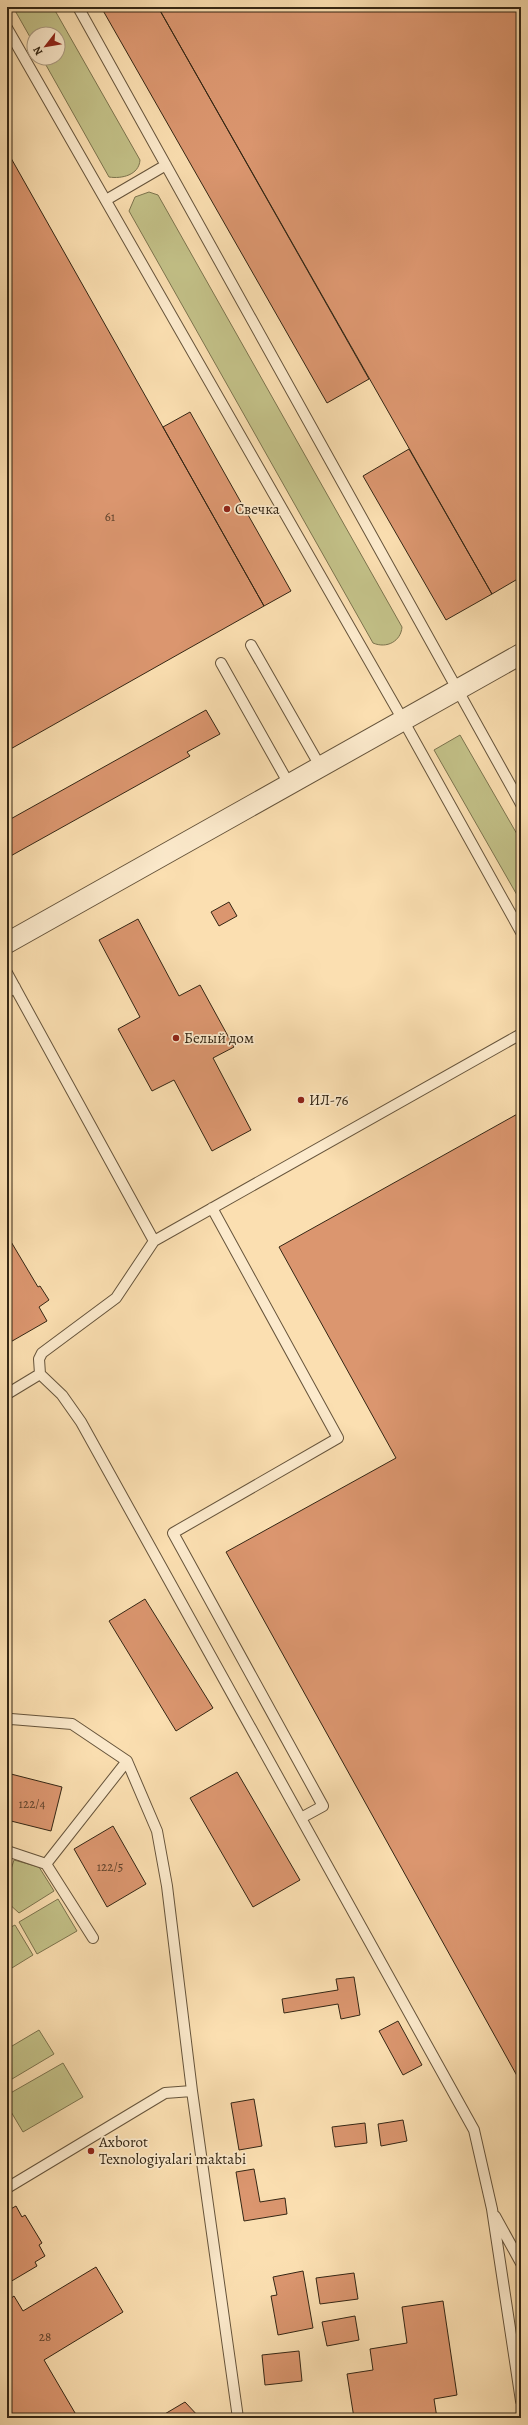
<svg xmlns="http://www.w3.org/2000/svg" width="528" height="2425" font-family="Alegreya,serif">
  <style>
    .green { fill: #c3c188; stroke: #7c744e }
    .building { fill: #db966f; stroke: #342614 }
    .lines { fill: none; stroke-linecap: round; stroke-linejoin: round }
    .service-casing { stroke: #66543b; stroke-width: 12 }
    .minor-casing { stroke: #66543b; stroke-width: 22 }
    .service { stroke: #fceacc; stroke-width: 10 }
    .minor { stroke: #fceacc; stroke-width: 20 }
    .poi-dot { fill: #8f2418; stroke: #fceacc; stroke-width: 1.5 }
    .labels { text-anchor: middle; stroke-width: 3.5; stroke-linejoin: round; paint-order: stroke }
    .number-label { font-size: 13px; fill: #5e422b }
    .poi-label { font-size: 15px; fill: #342614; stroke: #fceacc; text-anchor: start }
  </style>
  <rect width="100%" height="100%" fill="#fbdfb1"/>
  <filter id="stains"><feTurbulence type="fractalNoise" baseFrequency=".005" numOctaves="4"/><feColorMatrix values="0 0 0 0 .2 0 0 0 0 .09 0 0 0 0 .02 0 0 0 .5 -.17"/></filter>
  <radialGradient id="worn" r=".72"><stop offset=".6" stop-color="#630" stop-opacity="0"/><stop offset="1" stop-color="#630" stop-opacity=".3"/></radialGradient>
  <path class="green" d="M13 7H53L140 160C139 175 122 179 109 177L42 58H58V34H34V44Z
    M149 192 158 195 402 627C401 641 387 649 373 643L129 211 135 197Z
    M460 735 521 841V902L434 750Z
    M14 1860 39 1867 54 1891 19 1913 7 1902V1882Z
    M58 1899 77 1931 37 1954 19 1922Z
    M15 1925 33 1955 7 1971V1929Z
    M39 2030 54 2054 7 2082V2049Z
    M63 2063 83 2097 23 2132 7 2105V2095Z"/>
  <path class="building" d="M101 7H158L369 379 327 403Z
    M158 7H521V577L492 594Z
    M7 151 264 606 7 751Z
    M190 412 291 591 264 606 163 427Z
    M409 449 492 594 446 620 363 476Z
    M206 710 220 734 187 752 190 756 7 858V821Z
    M229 902 237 916 219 926 211 912Z
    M138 919 179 996 200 985 234 1047 213 1058 251 1130 212 1151 174 1080 152 1091 118 1029 140 1017 99 940Z
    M521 1112V2083L226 1552 396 1458 279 1247Z
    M7 1235 38 1287 40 1286 49 1300 39 1307 47 1321 7 1344Z
    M145 1599 213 1708 176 1731 109 1621Z
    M237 1772 300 1880 253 1907 190 1798Z
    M7 1773 62 1787 51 1831 7 1820Z
    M113 1826 146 1884 107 1907 74 1849Z
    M354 1977 360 2015 341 2019 338 2004 284 2013 282 1999 338 1990 336 1979Z
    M398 2021 422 2065 403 2075 379 2031Z
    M254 2099 262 2146 239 2150 231 2103Z
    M403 2120 407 2141 381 2146 378 2124Z
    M365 2123 367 2143 335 2147 332 2127Z
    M254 2169 260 2202 285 2198 287 2214 244 2221 236 2172Z
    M16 2206 22 2217 25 2215 42 2243 39 2245 45 2256 35 2262 37 2266 10 2282 7 2278V2211Z
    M96 2267 123 2312 44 2360 78 2418H11L7 2407V2301L14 2296 23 2311Z
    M303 2271 313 2328 278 2335 271 2296 277 2295 273 2277Z
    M354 2273 358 2299 320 2304 316 2278Z
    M443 2301 457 2395 434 2399 437 2418H354L347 2374 373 2370 370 2349 407 2343 402 2307Z
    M355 2316 359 2340 327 2346 322 2322Z
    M299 2351 302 2381 265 2385 262 2355Z
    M185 2402 200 2418H158Z"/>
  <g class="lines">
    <g class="service-casing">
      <path id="service" d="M78 7 521 804
        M7 28 403 720 521 932
        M106 200 166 165
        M251 645 320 766
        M221 663 289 784
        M7 973 154 1241
        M7 993 15 987
        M521 1034 154 1241 116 1298 42 1353 39 1359 40 1374 62 1395 81 1422 474 2130 492 2209 521 2401
        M212 1208 338 1438 173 1533 323 1806 301 1818
        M7 1394 40 1374
        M7 1721 11 1719 72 1724 127 1761 157 1831 167 1886 192 2091 238 2418
        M7 1851 46 1864 93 1938
        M46 1864 127 1761
        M7 2188 165 2093 192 2091
        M495 2216 521 2263"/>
    </g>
    <g class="minor-casing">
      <path id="minor" d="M7 943 521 654"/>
    </g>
    <use href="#service" class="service"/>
    <use href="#minor" class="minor"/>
  </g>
  <g class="poi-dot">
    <circle cx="227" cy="509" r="4"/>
    <circle cx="176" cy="1038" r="4"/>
    <circle cx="301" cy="1100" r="4"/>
    <circle cx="91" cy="2151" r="4"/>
  </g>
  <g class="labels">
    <g class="number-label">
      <text x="110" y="521">61</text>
      <text x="32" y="1808">122/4</text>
      <text x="110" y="1871">122/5</text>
      <text x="45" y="2341">28</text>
    </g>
    <g class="poi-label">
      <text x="235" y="514">Свечка</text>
      <text x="184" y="1043">Белый дом</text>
      <text x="309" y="1105">ИЛ-76</text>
      <text x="99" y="2147">Axborot<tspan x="99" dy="17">Texnologiyalari maktabi</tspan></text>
    </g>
  </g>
  <rect width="528" height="2425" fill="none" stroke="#fbdfb1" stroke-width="24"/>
  <rect x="8" y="8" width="512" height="2409" fill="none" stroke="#342614" stroke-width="2"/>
  <rect x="12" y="12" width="504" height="2401" fill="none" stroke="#342614"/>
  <g transform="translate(46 46) rotate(239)"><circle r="19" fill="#fceacc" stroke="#ac9c82"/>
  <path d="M0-3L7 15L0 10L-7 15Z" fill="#8f2418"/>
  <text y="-6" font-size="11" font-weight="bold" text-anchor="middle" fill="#342614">N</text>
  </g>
  <rect width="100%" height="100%" filter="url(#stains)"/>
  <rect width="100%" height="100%" fill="url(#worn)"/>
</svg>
